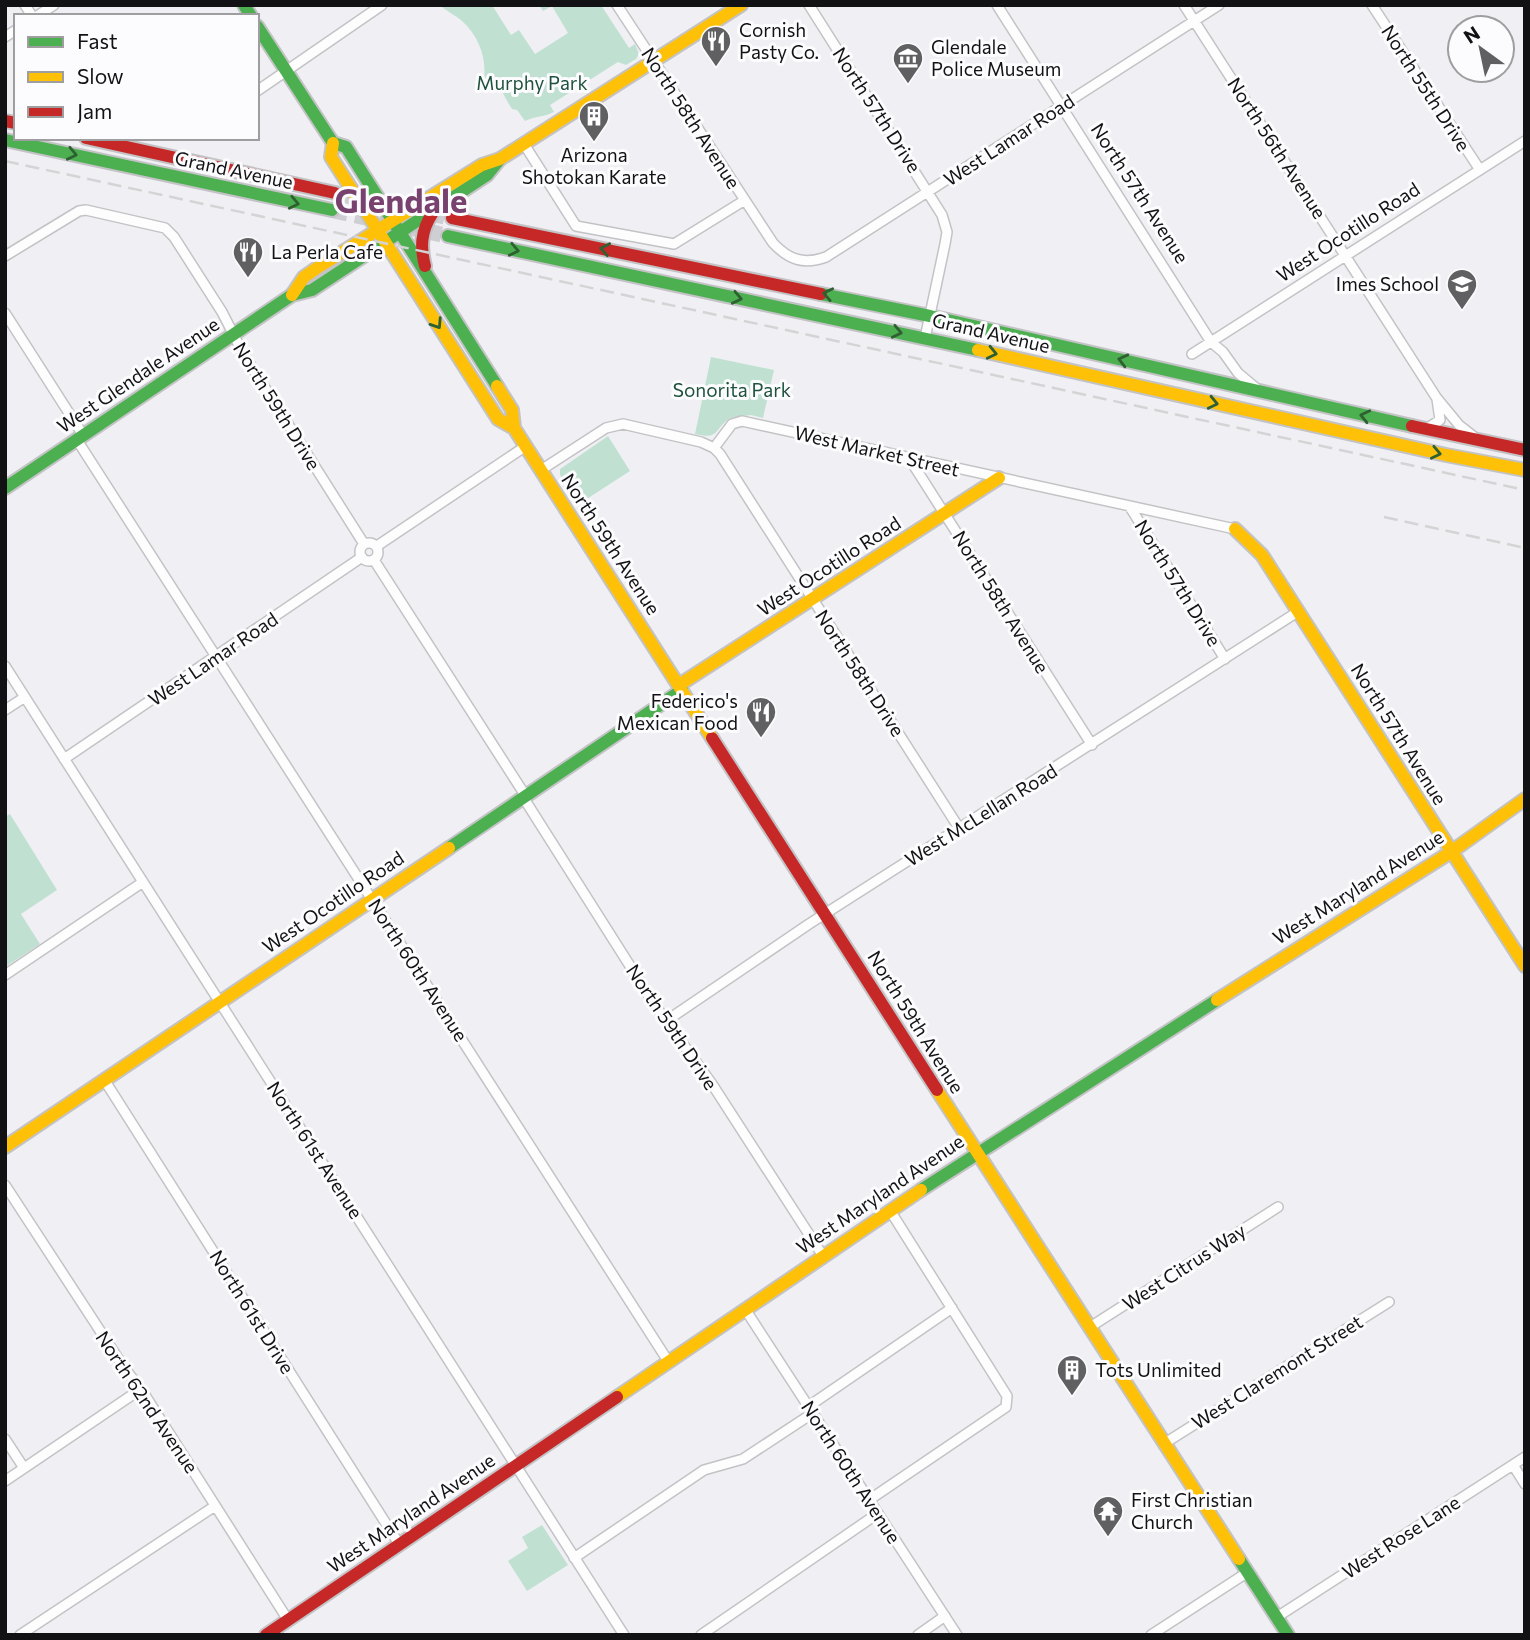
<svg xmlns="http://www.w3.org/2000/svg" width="1530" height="1640" font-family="Commissioner,sans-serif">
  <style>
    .green { fill: #c0e1d2 }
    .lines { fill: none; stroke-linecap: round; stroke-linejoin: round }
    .highway-tunnel { stroke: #cfcfd3; stroke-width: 16; stroke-dasharray: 16 8; stroke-linecap: butt }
    .street-casing { stroke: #c3c3c6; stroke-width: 12 }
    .fast-casing { stroke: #c3c3c6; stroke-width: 16 }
    .slow-casing { stroke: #c3c3c6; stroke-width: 16 }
    .jam-casing { stroke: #c3c3c6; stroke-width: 16 }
    .street { stroke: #fdfdfd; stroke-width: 9 }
    .fast { stroke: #4caf50; stroke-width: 12 }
    .slow { stroke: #ffc107; stroke-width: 12 }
    .jam { stroke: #c62828; stroke-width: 12 }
    .rail { stroke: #d4d4d5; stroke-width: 2.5; stroke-dasharray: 14 7; stroke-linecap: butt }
    .oneway { stroke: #2f6032 }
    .labels { text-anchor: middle; stroke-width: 6; stroke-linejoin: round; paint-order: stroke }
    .poi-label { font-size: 19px; fill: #121215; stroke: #fcfcfe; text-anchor: start }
    .park-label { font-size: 19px; fill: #1e523c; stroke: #fcfcfe }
    .street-label { font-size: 19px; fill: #121215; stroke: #fcfcfe }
    .town-label { font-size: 33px; font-weight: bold; fill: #79416e; stroke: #fcfcfe }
  </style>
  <rect width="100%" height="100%" fill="#f0f0f4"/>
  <path class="green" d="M440 5H492L511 35 519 30 535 54 568 33 552 6 543 11 539 5H601L629 48 635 44 639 54 636 59 626 65 618 62 550 105 554 112C545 117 535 116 525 121L517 110 512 109C501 92 506 89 483 87 488 63 481 38 462 21 455 15 446 11 440 5Z
    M711 357 774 370 763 418 751 415 730 418C713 430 720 440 695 434Z
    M608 436 630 471 579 504 560 475V469Z
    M10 814 57 890 21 914 40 944 5 967V817Z
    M542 1525 568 1565 527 1591 508 1561 528 1548 522 1537Z"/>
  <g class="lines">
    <path class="highway-tunnel" d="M335 193 452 218
      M332 210 448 236"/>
    <g class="street-casing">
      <path id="street" d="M25 5 32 16
        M617 5 773 243C789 260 804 265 826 257L1219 5
        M809 5 942 215 947 232 945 244 925 338
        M997 5 1211 342 1223 352 1238 373 1256 388
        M1184 5 1436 397 1459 425 1473 436
        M1372 5 1480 170
        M37 16 54 5
        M5 37 16 30
        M257 91 382 5
        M524 144 576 226 674 244 745 200
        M5 256 79 211 86 210 165 228 174 237 222 312 243 353 364 544
        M5 313 83 435
        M1192 354 1525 141
        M1429 427 1440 420 1437 399
        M77 440 668 1361
        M714 448 732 424 742 421 1235 529
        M909 458 1092 745
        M541 470 606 428 623 424 701 442 714 448 720 454 959 828
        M1130 507 1225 659
        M360 552a9 9 0 1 1 18 0a9 9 0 1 1-18 0Z
        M377 546 526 446
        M374 560 525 795
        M5 666 624 1635
        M5 710 25 697
        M64 759 362 557
        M523 797 656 1007 712 1084 823 1256
        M5 975 143 882
        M666 1021 809 924 1299 611
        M105 1081 399 1544
        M5 1185 125 1369 141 1389 288 1620
        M745 1309 957 1635
        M1090 1327 1278 1207
        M809 1406 952 1308
        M5 1439 24 1468
        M1165 1443 1389 1302
        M1513 1465 1525 1484
        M5 1481 141 1389
        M869 1500 1006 1407 1007 1396 891 1212
        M574 1558 704 1470 743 1459 813 1413
        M1277 1617 1525 1457
        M20 1635 215 1506
        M701 1635 877 1514
        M918 1635 945 1616
        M1151 1635 1248 1572"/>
    </g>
    <g class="fast-casing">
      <path id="fast" d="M244 5 251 16
        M257 26 333 143 346 147 497 386
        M5 140 332 210
        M448 236 978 350
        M821 294 930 316 1412 426
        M5 488 292 295 312 290 487 175 500 159
        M449 848 682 690
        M921 1190 1217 1000
        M1239 1559 1288 1635"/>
    </g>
    <g class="slow-casing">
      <path id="slow" d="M333 143 331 157 498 419 514 428
        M292 295 304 277 317 268 482 165 500 159 741 5
        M978 350 1446 455 1525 470
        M497 386 512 410 514 428 712 738
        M1235 529 1262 555 1525 966
        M679 685 999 478
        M1217 1000 1451 852 1525 799
        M937 1090 1239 1559
        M5 1147 449 848
        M617 1397 921 1190"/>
    </g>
    <g class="jam-casing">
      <path id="jam" d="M5 121 16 123
        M86 138 335 193
        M452 218 821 294
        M425 266C420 247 421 231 432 214
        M1412 426 1525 450
        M712 738 937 1090
        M266 1635 617 1397"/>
    </g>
    <use href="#street" class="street"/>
    <use href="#fast" class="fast"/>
    <use href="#slow" class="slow"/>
    <use href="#jam" class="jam"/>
    <path class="rail" d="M5 161 1525 490
      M1384 517 1525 548"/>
  </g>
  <defs><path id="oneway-chevron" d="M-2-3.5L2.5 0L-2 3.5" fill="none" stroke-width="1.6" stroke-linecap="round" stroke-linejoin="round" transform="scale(1.75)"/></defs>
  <g class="oneway">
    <use href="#oneway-chevron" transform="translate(72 154) rotate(12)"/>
    <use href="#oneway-chevron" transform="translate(294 203) rotate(12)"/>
    <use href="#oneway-chevron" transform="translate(605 249) rotate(-169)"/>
    <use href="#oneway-chevron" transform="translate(514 250) rotate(12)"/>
    <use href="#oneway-chevron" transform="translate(828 294) rotate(-168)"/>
    <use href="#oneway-chevron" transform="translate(737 298) rotate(12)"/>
    <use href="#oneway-chevron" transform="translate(437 324) rotate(57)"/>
    <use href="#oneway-chevron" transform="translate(897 332) rotate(12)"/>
    <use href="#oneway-chevron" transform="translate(992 353) rotate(13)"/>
    <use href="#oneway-chevron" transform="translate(1123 360) rotate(-166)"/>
    <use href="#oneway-chevron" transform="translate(1213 403) rotate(13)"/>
    <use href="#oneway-chevron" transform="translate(1365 416) rotate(-167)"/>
    <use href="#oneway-chevron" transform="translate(1436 453) rotate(12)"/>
  </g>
  <defs>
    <g id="restaurant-pin" transform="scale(1.575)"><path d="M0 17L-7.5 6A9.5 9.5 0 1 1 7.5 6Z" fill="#606063" stroke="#fcfcfe"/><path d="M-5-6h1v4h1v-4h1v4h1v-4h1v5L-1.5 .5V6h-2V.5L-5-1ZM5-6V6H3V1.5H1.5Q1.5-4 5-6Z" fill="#fff"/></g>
    <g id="museum-pin" transform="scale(1.575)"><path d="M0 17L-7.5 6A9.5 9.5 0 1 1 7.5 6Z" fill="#606063" stroke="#fcfcfe"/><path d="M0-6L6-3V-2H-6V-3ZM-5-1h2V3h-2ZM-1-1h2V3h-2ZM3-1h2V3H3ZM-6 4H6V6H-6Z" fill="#fff"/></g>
    <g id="building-pin" transform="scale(1.575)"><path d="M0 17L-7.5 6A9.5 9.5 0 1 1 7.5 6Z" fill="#606063" stroke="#fcfcfe"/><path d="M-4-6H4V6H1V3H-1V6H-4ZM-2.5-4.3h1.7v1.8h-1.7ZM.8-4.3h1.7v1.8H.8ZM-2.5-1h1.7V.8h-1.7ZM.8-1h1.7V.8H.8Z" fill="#fff"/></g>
    <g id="school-pin" transform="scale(1.575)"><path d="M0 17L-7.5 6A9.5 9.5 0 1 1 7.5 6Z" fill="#606063" stroke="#fcfcfe"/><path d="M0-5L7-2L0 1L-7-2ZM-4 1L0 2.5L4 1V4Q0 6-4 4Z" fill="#fff"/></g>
    <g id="temple-pin" transform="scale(1.575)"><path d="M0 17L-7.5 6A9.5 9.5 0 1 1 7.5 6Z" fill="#606063" stroke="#fcfcfe"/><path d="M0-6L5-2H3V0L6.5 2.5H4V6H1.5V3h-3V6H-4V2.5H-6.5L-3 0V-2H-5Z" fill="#fff"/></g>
  </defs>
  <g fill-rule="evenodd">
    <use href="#restaurant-pin" x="716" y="41"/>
    <use href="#museum-pin" x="908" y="58"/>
    <use href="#building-pin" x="594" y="116"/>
    <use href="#restaurant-pin" x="248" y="252"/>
    <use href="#school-pin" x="1462" y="284"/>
    <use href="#restaurant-pin" x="761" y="712"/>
    <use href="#building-pin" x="1072" y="1370"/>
    <use href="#temple-pin" x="1108" y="1511"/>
  </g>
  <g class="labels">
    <g class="poi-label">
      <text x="739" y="37">Cornish<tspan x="739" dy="22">Pasty Co.</tspan></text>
      <text x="931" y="54">Glendale<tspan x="931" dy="22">Police Museum</tspan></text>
      <text x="594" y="162" text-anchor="middle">Arizona<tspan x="594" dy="22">Shotokan Karate</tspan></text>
      <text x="271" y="259">La Perla Cafe</text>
      <text x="1439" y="291" text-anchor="end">Imes School</text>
      <text x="738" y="708" text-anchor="end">Federico's<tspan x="738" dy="22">Mexican Food</tspan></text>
      <text x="1095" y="1377">Tots Unlimited</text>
      <text x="1131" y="1507">First Christian<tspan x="1131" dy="22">Church</tspan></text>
    </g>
    <g class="park-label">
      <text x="532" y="90">Murphy Park</text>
      <text x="732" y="397">Sonorita Park</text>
    </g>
    <g class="street-label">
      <text transform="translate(1426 88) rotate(57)" y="7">North 55th Drive</text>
      <text transform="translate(877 110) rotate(57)" y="7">North 57th Drive</text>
      <text transform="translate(691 118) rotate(57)" y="7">North 58th Avenue</text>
      <text transform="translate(1009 140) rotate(-33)" y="7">West Lamar Road</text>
      <text transform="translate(1277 148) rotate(57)" y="7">North 56th Avenue</text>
      <text transform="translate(234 170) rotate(12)" y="7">Grand Avenue</text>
      <text transform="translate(1140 193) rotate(57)" y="7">North 57th Avenue</text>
      <text transform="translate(1348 232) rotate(-33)" y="7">West Ocotillo Road</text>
      <text transform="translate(991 333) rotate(13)" y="7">Grand Avenue</text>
      <text transform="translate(138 375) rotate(-34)" y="7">West Glendale Avenue</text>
      <text transform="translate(277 406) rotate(58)" y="7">North 59th Drive</text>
      <text transform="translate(877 451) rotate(13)" y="7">West Market Street</text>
      <text transform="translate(611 544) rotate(57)" y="7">North 59th Avenue</text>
      <text transform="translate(829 566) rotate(-33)" y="7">West Ocotillo Road</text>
      <text transform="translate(1178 583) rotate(58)" y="7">North 57th Drive</text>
      <text transform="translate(1001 602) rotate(58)" y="7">North 58th Avenue</text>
      <text transform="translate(213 659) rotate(-34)" y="7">West Lamar Road</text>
      <text transform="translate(860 673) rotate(57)" y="7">North 58th Drive</text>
      <text transform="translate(1399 734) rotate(58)" y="7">North 57th Avenue</text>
      <text transform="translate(981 815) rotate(-32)" y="7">West McLellan Road</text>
      <text transform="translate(1358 887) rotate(-32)" y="7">West Maryland Avenue</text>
      <text transform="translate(333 902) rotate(-34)" y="7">West Ocotillo Road</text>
      <text transform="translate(418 970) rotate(57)" y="7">North 60th Avenue</text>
      <text transform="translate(916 1022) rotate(58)" y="7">North 59th Avenue</text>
      <text transform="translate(672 1027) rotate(56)" y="7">North 59th Drive</text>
      <text transform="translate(315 1150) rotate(57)" y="7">North 61st Avenue</text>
      <text transform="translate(880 1194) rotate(-34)" y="7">West Maryland Avenue</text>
      <text transform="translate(1184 1267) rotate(-33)" y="7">West Citrus Way</text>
      <text transform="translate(252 1312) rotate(58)" y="7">North 61st Drive</text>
      <text transform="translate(1277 1372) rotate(-32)" y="7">West Claremont Street</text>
      <text transform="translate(147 1402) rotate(56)" y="7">North 62nd Avenue</text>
      <text transform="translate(851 1472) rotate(57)" y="7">North 60th Avenue</text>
      <text transform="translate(411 1513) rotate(-34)" y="7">West Maryland Avenue</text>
      <text transform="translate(1401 1537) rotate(-33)" y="7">West Rose Lane</text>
    </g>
    <g class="town-label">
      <text x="401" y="213">Glendale</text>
    </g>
  </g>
  <rect width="1530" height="1640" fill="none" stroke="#121215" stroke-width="14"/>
  <rect x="14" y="14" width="245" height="126" fill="#fcfcfe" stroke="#9e9ea1" stroke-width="2"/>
  <rect x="28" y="37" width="35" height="10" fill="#4caf50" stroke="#9e9ea1" stroke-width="2"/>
  <text x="77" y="49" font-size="21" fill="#121215">Fast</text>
  <rect x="28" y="72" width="35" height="10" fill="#ffc107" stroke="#9e9ea1" stroke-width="2"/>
  <text x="77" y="84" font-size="21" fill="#121215">Slow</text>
  <rect x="28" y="107" width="35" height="10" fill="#c62828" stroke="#9e9ea1" stroke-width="2"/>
  <text x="77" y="119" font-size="21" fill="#121215">Jam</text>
  <g transform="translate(1481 49) rotate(327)"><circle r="33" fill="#fcfcfe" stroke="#9e9ea1" stroke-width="2"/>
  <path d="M0-5L12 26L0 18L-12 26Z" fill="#606063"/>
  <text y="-10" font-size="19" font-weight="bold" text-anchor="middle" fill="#121215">N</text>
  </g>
</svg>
